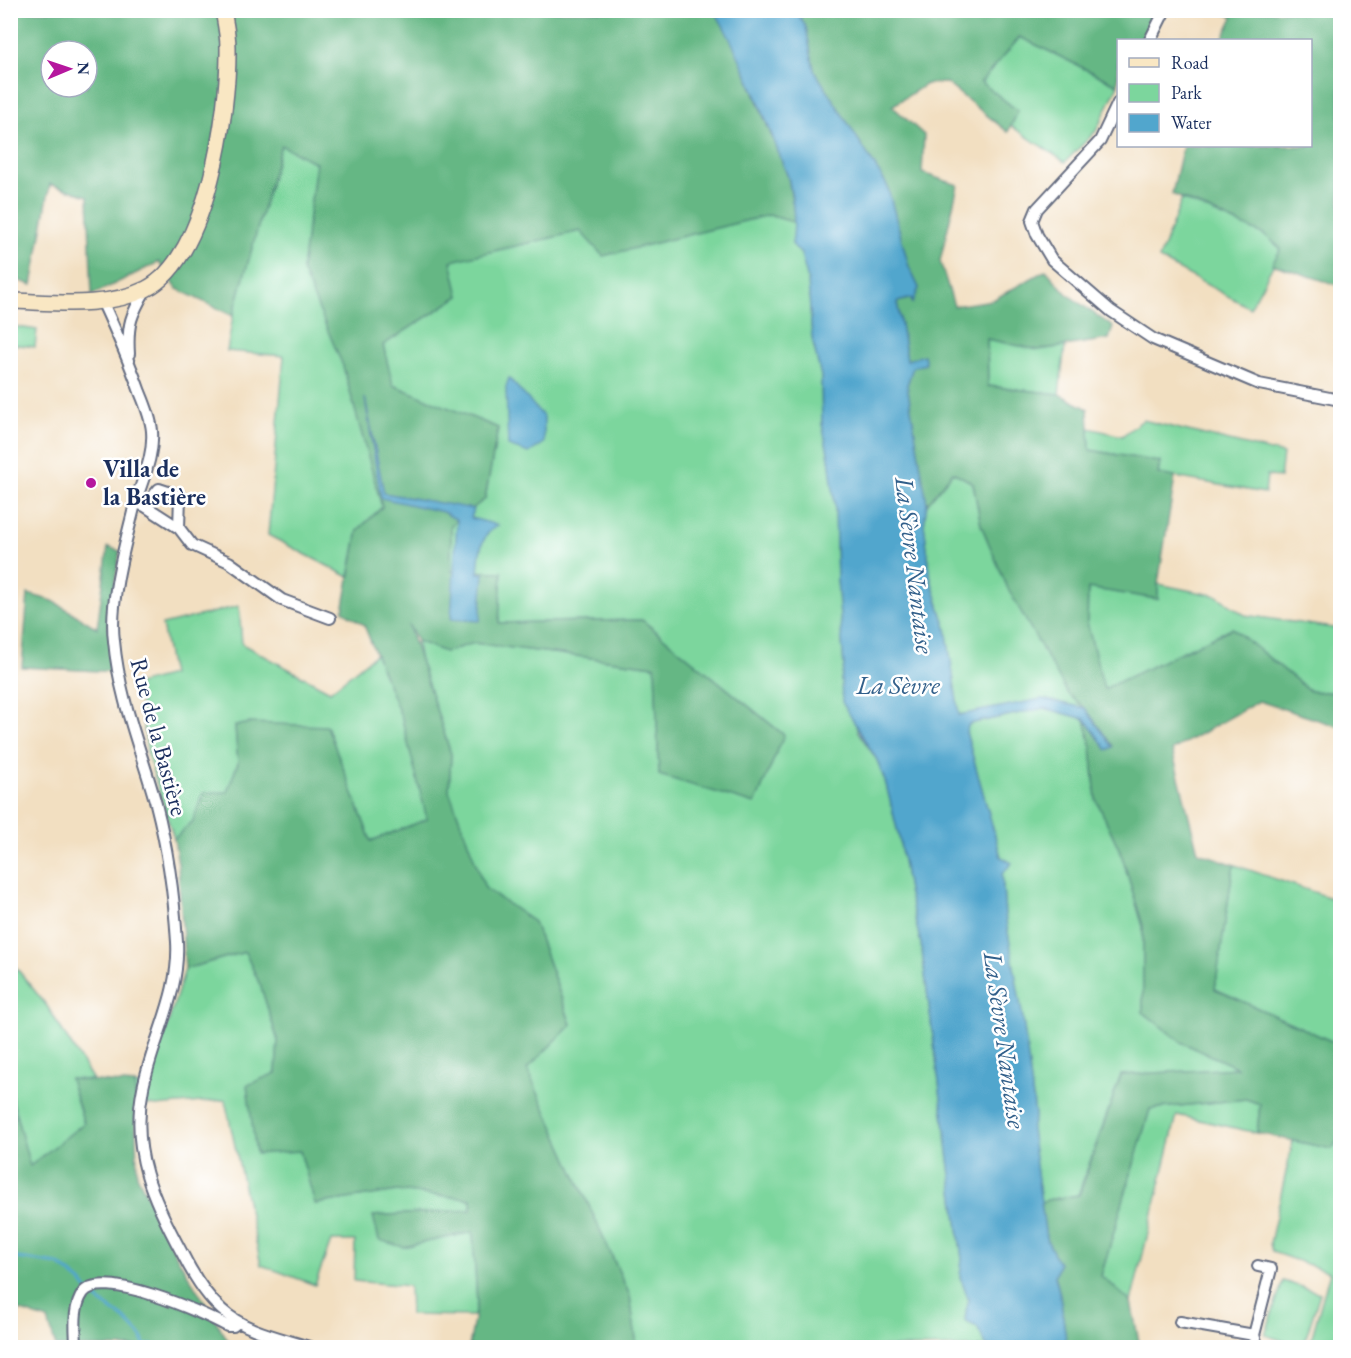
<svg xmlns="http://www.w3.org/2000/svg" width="1351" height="1358" font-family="'EB Garamond',serif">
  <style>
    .green { fill: #7cd69d; stroke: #4c827e; stroke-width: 1.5 }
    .forest { fill: #65b784; stroke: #407371; stroke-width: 1.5; fill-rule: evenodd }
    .water { fill: #51a6cd; stroke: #366a96; stroke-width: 1.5 }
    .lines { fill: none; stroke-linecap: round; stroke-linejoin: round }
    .stream { stroke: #51a6cd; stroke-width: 3 }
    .street-casing { stroke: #666d81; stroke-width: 14 }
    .secondary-casing { stroke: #666d81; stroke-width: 18 }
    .street { stroke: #fff; stroke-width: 10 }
    .secondary { stroke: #f9e7c3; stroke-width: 15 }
    .poi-dot { fill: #b5179e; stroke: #fff; stroke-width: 2 }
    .labels { text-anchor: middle; stroke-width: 5; stroke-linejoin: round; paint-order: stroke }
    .poi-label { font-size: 24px; font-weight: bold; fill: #1b2f5e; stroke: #fff; text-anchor: start }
    .street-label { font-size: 24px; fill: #1b2f5e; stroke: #fff }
    .water-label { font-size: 26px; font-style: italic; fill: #315f8a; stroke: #fff }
  </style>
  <rect width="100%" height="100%" fill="#fff"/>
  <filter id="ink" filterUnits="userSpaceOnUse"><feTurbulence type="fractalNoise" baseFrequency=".0167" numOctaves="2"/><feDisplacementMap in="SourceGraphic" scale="12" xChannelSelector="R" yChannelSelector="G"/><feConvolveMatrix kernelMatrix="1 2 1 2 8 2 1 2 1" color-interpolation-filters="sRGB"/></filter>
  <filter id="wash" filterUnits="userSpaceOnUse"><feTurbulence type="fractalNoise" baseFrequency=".008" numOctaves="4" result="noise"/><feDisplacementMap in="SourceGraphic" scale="24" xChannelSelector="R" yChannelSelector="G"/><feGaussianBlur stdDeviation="1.35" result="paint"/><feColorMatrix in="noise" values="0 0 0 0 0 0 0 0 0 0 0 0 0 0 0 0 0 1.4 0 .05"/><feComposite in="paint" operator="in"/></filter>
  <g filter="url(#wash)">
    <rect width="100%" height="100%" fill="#f2dfc1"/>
    <path class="green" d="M1020 37 1118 85 1096 131 1065 162 1011 126 1018 111 981 82Z
      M281 144 316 163 302 270 343 365 382 507 358 530 349 577 268 535 284 356 227 351 233 316Z
      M1182 199 1265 235 1282 249 1250 308 1159 259Z
      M769 215 796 223 792 244 801 254 808 280 812 338 821 376 822 424 829 457 835 506 837 579 844 666 841 679 858 732 877 760 886 784 899 837 908 890 921 944 962 1259 960 1277 968 1298 965 1321 977 1327 987 1347H637L630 1296 527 1069 571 1024 534 922 485 889 449 791 451 754 419 657 417 641 445 652 474 643 655 666 659 775 755 803 784 735 642 620 499 623 501 572 451 571V525L485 498 498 428 392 385 383 345 459 296 450 261 581 231 603 256Z
      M11 326 37 330 35 347 11 344Z
      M987 339 1038 350 1065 346 1059 394 988 386Z
      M1143 420 1283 454 1280 478 1267 475 1265 493 1158 474 1160 462 1090 450 1089 428 1122 436Z
      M953 472 973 483 981 525 1068 694 1085 708 1042 699 959 715 946 628 931 580 924 524 927 504Z
      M1158 584 1217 596 1245 615 1340 629V693L1310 691 1232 628 1104 690 1087 623 1088 588 1157 599Z
      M239 606 242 644 330 691 376 654 402 719 428 819 371 841 327 726H235L238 763 227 792 203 793 193 821 174 839 148 756 137 684 172 675 162 625Z
      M1044 708 1085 719 1091 746 1096 799 1121 853 1143 926V1012L1181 1042 1240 1068 1121 1075 1078 1195 1047 1200 1041 1204 1031 1129 1035 1115 1023 1019 1005 915 1001 857 966 732 969 724Z
      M1235 865 1340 901V1045L1215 989 1233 869Z
      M245 952 261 987 278 1041 276 1073 316 1204 397 1191 471 1199 472 1210 374 1216 403 1247 473 1232 477 1303 474 1316 410 1315 409 1286 354 1281 355 1241H331L315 1285 261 1265 225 1100 156 1106 135 1102V1084L148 1087 185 969Z
      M10 960 47 1006 93 1080 70 1079 84 1123 29 1167 11 1093Z
      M1246 1099 1260 1104 1257 1133 1177 1115 1131 1302 1101 1276 1150 1109Z
      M1340 1137V1347H1309L1330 1272 1272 1252 1270 1243 1293 1141 1332 1149Z
      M1283 1281 1320 1293 1303 1347 1265 1335Z"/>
    <path class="forest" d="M10 11H715L735 46 788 177 796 223 769 215 603 256 580 231 451 261 459 296 383 345 393 385 498 428 485 499 451 525V571L502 572 499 623 642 620 784 735 755 804 659 775 655 666 474 643 445 652 417 641 408 624 451 754 449 791 485 888 534 922 571 1025 527 1069 630 1296 637 1347H469L477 1303 473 1232 403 1247 379 1240 373 1216 471 1210V1199L397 1191 315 1204 300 1151 256 1154 247 1085 276 1073 278 1041 261 987 245 952 185 969 178 864 174 839 193 821 203 793 227 792 238 763 235 726 250 723 327 726 371 841 427 819 402 719 364 625 343 611 358 530 382 507 343 366 302 270 316 163 281 145 233 316 177 289 159 262 92 295 88 196 50 184 32 285 11 278ZM51 51H87V87H51Z
      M796 11H1157L1142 40H1118V85L1020 37 981 82 1018 111 1008 132 946 83 926 84 892 106 924 135 922 173 958 185 940 261 954 306 993 300 1046 270 1067 294 1113 327 1109 339 1038 350 987 339 988 386 1059 394 1088 409 1090 450 1160 462 1158 474 1175 477 1158 584V599L1088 588 1087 623 1104 689 1232 628 1310 691 1340 693V727L1259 701 1172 750 1198 852 1235 865 1233 869 1215 989 1340 1045V1137L1332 1149 1257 1133 1260 1104 1246 1099 1150 1109 1101 1276 1131 1302 1140 1347H1067L1060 1295 1055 1275 1059 1264 1046 1238 1041 1204 1047 1200 1079 1195 1121 1075 1238 1068 1181 1042 1143 1012V926L1121 853 1096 799 1091 746 1085 719 1107 749 1113 746 1085 708 1068 694 1008 589 981 525 973 483 953 472 927 504 907 385 913 366 926 364 907 360 897 302 912 298V303L919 288 909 267 887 185 814 70 806 27Z
      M1220 11H1340V286L1272 264 1281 249 1265 235 1172 194 1183 146H1310V40H1222L1233 17Z
      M108 547 120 551 108 626 117 672 22 667 28 594 53 601 97 628Z
      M70 1079 135 1084 137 1175 177 1257 232 1347H56L48 1320 16 1309 11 1314 10 1093 30 1166 84 1123Z"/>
    <path class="water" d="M715 11H796L806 27 814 70 887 185 909 267 919 288 912 304V298L897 302 907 360 924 355 926 364 913 367 907 385 927 504 924 524 931 580 946 628 959 715 1042 699 1085 708 1113 747 1107 750 1085 719 1044 708 969 724 966 732 1001 857 1012 863 1002 874 1005 915 1023 1019 1035 1115 1031 1129 1046 1238 1059 1264 1055 1276 1060 1295 1067 1347H987L977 1327 965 1321 968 1298 960 1277 962 1259 921 944 908 890 899 837 886 784 877 760 842 702 841 679 844 666 837 579 835 506 829 457 822 424 821 376 812 338 808 280 801 254 792 244C796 221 793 200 788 177 766 120 745 63 715 11Z
      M509 378 544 417V443L529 453 508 446 506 387Z
      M365 398 384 493 474 509 471 518 498 525C479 536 480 553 478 573H484L480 621 451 619 457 520 443 512 381 498Z"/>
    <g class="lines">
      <path class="stream" d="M10 1257 58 1264 66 1270 81 1282 91 1295 125 1319 142 1337 144 1346 152 1345 160 1348"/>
    </g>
  </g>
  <g filter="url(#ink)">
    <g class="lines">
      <g class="street-casing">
        <path id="street" d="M1150 40 1165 10
          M1118 103 1100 141 1037 209 1032 221 1037 235 1052 260 1111 311 1153 339 1259 384 1340 400
          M102 301C116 331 129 361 140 392 145 404 151 418 152 431 154 457 142 480 135 504 125 544 109 601 114 641 119 698 141 750 156 804 168 850 174 895 177 942 180 994 153 1038 143 1088 130 1151 153 1200 182 1253 192 1273 205 1295 222 1310 246 1332 282 1338 312 1348
          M129 354C127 324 131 315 146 289
          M136 503 145 506 179 528 180 496 159 489 145 506
          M179 528 192 545 229 562 282 600 330 618
          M1180 1322 1254 1335 1258 1348
          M1254 1335 1271 1269 1258 1266
          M76 1348C76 1330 72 1309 83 1293 100 1267 204 1313 227 1326H233L238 1322"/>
      </g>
      <g class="secondary-casing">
        <path id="secondary" d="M10 301C54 302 105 309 146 289 208 258 229 110 228 47 228 35 225 22 223 10"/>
      </g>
      <use href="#street" class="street"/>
      <use href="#secondary" class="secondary"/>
    </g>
  </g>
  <circle class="poi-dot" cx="91" cy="483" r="6"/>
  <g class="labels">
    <g class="poi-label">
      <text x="103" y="477">Villa de<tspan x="103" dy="28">la Bastière</tspan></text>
    </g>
    <g class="street-label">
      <text transform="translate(159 737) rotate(75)" y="8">Rue de la Bastière</text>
    </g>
    <g class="water-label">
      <text transform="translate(915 565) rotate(83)" y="9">La Sèvre Nantaise</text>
      <text x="898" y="694">La Sèvre</text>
      <text transform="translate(1005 1040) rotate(82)" y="9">La Sèvre Nantaise</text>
    </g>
  </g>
  <rect width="1351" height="1358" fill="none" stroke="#fff" stroke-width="36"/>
  <rect x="1117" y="39" width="195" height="108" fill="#ffffff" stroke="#a4acbf" stroke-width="1.5"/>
  <rect x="1129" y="58" width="30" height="9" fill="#f9e7c3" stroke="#a4acbf" stroke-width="1.5"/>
  <text x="1171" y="69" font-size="18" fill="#1b2f5e">Road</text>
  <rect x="1129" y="84" width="30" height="18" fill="#7cd69d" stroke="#a4acbf" stroke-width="1.5"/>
  <text x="1171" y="99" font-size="18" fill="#1b2f5e">Park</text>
  <rect x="1129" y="114" width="30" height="18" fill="#51a6cd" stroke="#a4acbf" stroke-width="1.5"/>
  <text x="1171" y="129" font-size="18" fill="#1b2f5e">Water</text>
  <g transform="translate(69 69) rotate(88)"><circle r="28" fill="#ffffff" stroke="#a4acbf" stroke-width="1.5"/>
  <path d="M0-4.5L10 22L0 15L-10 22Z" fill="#b5179e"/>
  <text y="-9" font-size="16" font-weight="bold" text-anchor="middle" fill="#1b2f5e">N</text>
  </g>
</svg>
